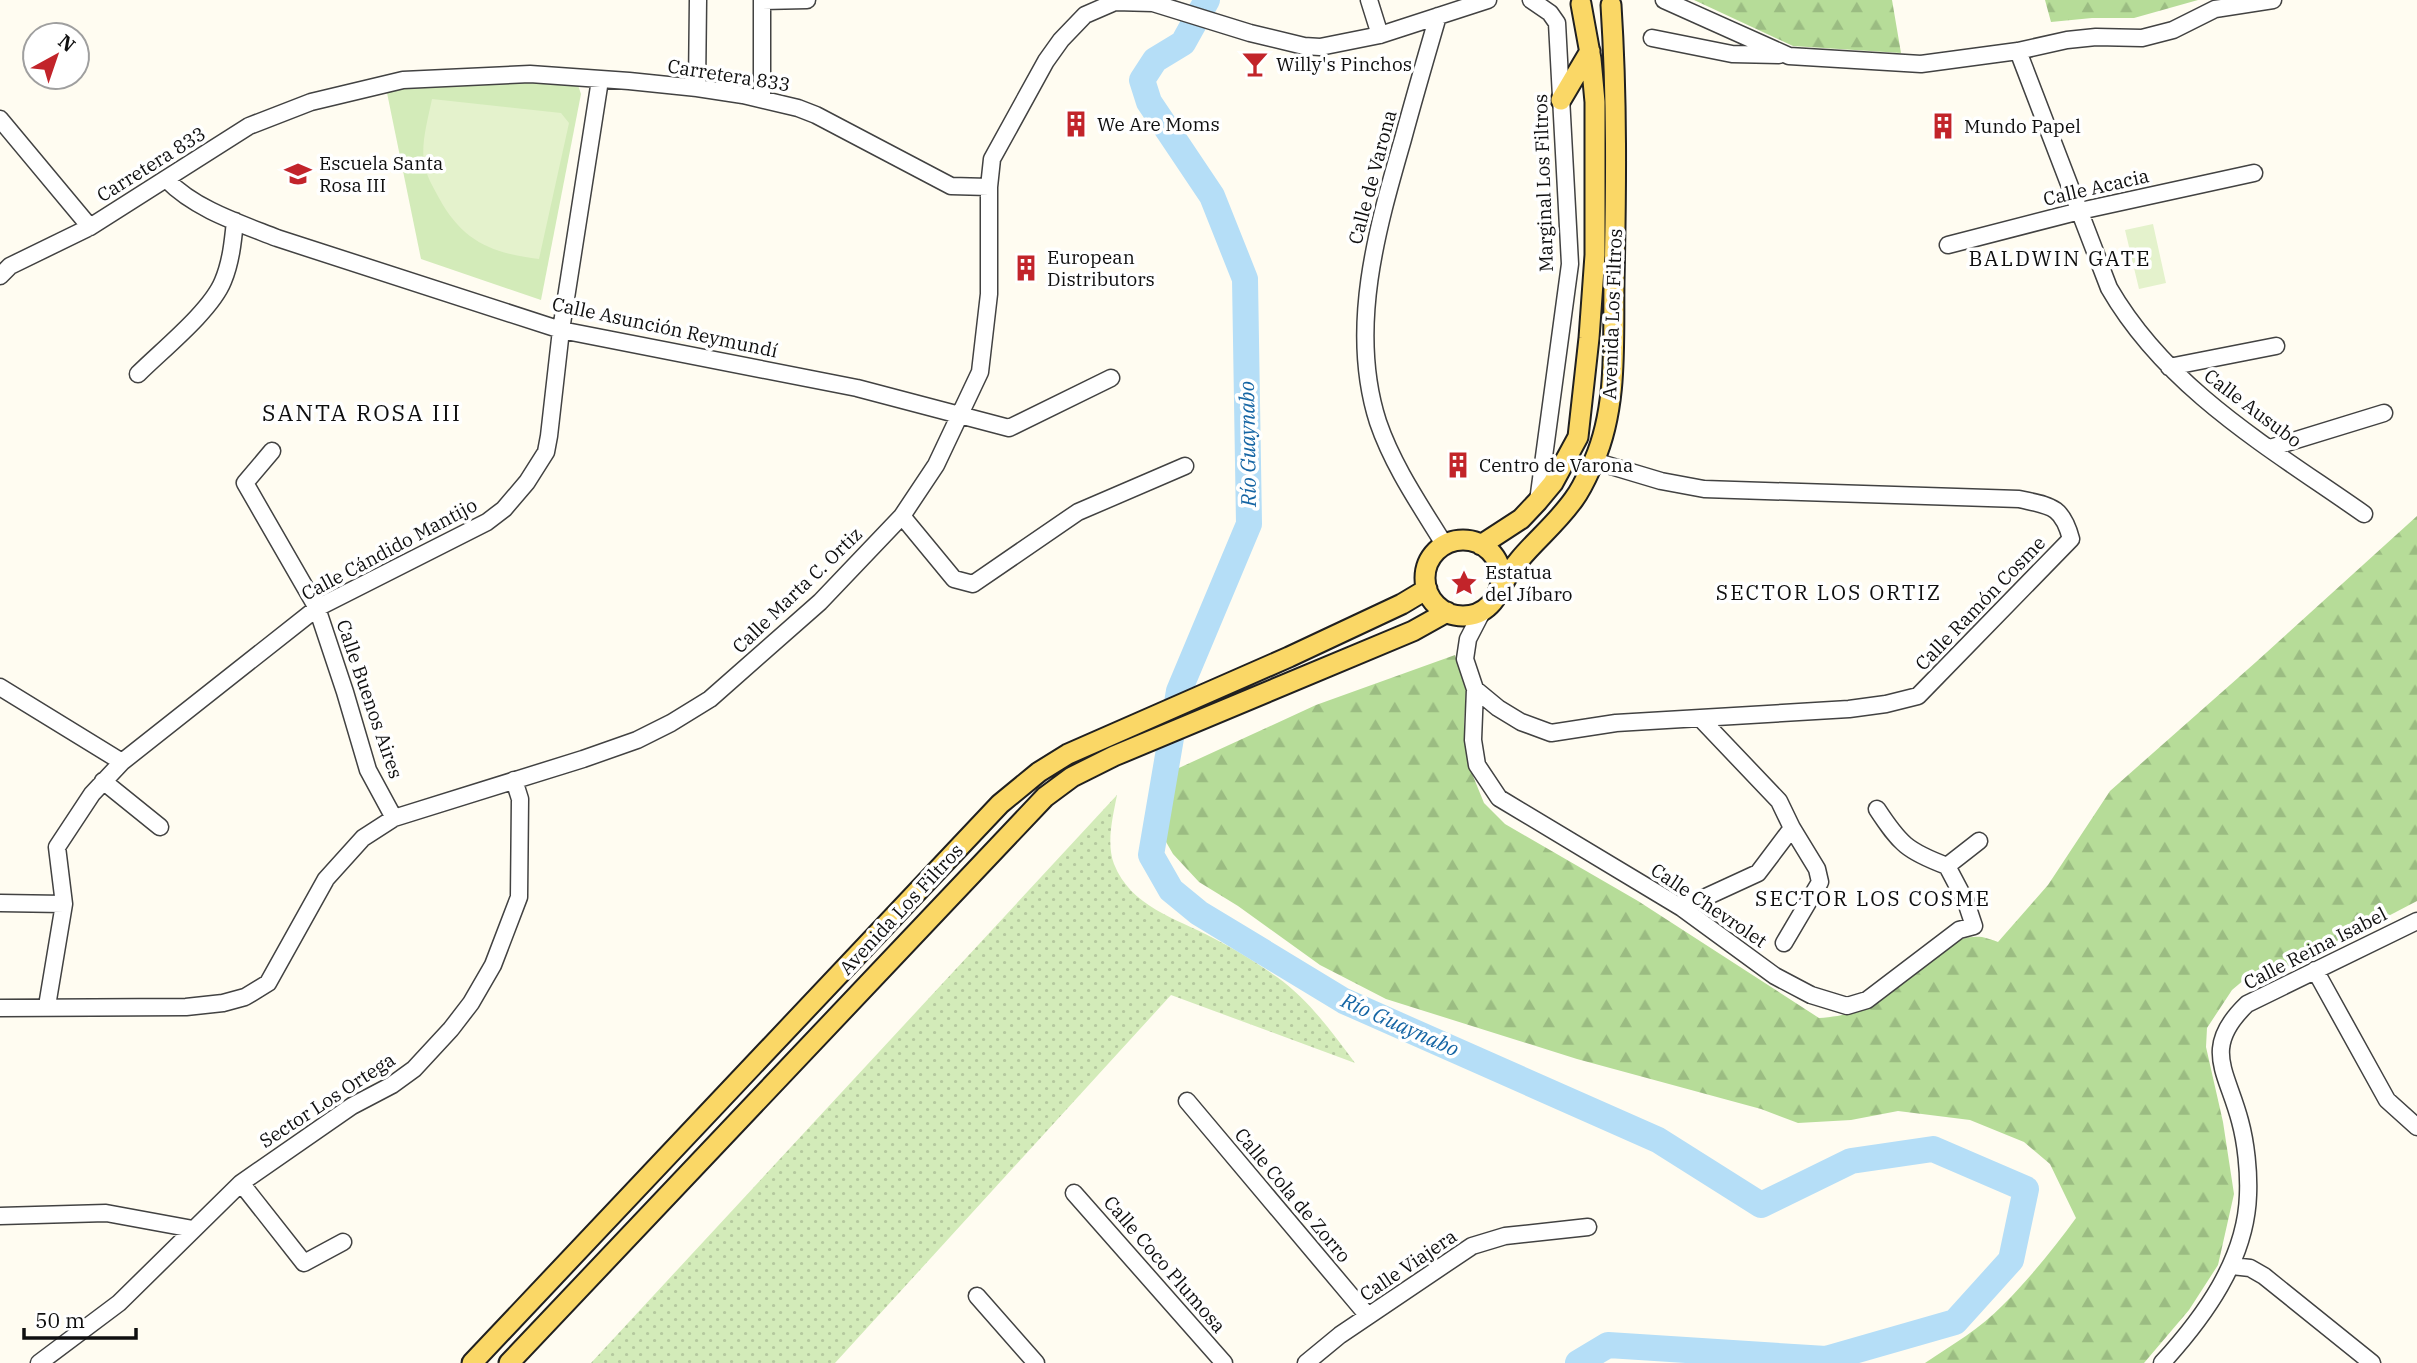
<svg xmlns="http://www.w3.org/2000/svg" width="2417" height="1363" font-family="'IBM Plex Serif',serif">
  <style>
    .grass { fill: url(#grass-dots) }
    .forest { fill: url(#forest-firs) }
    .park { fill: #d3ebb9 }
    .pitch { fill: #e4f2cc }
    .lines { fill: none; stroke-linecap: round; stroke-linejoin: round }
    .river { stroke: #b5def7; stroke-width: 26 }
    .minor-casing { stroke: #424242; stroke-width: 19 }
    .major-casing { stroke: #202020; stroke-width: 23 }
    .minor { stroke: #fff; stroke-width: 16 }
    .major { stroke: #fad766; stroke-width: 19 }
    .labels { text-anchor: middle; stroke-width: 7; stroke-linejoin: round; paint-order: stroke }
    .poi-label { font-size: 19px; fill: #0f0f0f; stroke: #fff; text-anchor: start }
    .street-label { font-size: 19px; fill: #0f0f0f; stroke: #fff }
    .neighbourhood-label { font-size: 21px; letter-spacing: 2px; fill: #0f0f0f; stroke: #fff }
    .water-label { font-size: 21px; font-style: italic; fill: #1565a4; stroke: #fff }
    .quarter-label { font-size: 23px; letter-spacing: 2px; fill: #0f0f0f; stroke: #fff }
  </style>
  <defs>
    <pattern id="grass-dots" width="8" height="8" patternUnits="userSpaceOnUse" patternTransform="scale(1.75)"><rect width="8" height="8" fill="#d3ebb9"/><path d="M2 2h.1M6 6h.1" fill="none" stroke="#b4c89e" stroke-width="1.8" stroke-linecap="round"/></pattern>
    <pattern id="forest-firs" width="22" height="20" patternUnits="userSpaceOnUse" patternTransform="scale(1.75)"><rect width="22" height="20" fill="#b6dc98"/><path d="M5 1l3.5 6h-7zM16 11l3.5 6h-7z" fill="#9bbc82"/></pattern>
  </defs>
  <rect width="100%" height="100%" fill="#fffcf1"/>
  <path class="grass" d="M1117 795C1113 816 1106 843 1114 864 1131 907 1176 918 1213 938 1235 949 1257 963 1277 977 1309 1000 1332 1032 1355 1063L1171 995 835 1363H591Z"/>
  <path class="forest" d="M1694 0H1892L1901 53 1793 46Z
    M2045 0H2198L2134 18H2092L2051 22Z
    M2417 516V901L2281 972 2267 969 2245 979 2232 990 2207 1028 2206 1047 2223 1122 2234 1194 2218 1265 2189 1310 2144 1363H1925C1952 1345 1981 1328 2003 1305 2030 1278 2054 1248 2076 1218L2050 1164 2024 1142 1970 1120 1898 1111 1851 1120 1798 1123 1761 1109 1577 1059 1386 999 1320 965 1238 906 1199 882 1173 854 1158 828 1157 816 1168 773 1316 705 1455 655 1466 691 1464 726 1473 776 1484 803 1505 824 1638 901 1819 1018C1832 1017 1843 1016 1856 1010 1892 991 1939 932 1982 937 1987 938 1993 940 1998 942L2048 885 2110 791 2256 662Z"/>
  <path class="park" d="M565 81 578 85 581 94 541 300 421 259 386 88 401 85Z"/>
  <path class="pitch" d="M432 99 561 113 569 123 539 259C492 253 463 242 439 198 433 187 426 175 424 163 421 142 428 119 432 99Z
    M2153 224 2166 283 2139 289 2125 230Z"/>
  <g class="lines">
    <path class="river" d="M1207 0 1183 43 1155 60 1142 80 1149 102 1212 196 1245 279 1249 524 1179 691 1151 855 1171 890 1199 913 1344 1001 1658 1140 1761 1205 1851 1161 1933 1149 2026 1189 2011 1260 1955 1322 1826 1359 1608 1345 1578 1363"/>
    <g class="minor-casing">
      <path id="minor" d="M762 0V99
        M1369 0 1380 35
        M1531 0 1550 13 1557 23 1570 264 1538 501
        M1664 0 1789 56 1921 64 2018 51 2067 40 2096 37 2142 38 2173 30 2215 9 2273 0
        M762 1 807 0
        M1438 16C1426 57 1414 98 1403 139 1377 229 1348 329 1378 422 1393 466 1420 505 1444 544
        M1652 38 1732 54 1779 55
        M2018 51 2109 288C2168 390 2270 448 2364 514
        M697 88 698 0
        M0 119 90 227
        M167 180C195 209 239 223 277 238L561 330 857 388 1009 428 1111 378
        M1948 245 2080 211 2254 173
        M0 276 10 266 90 227 249 126 311 102 403 80 530 74 629 81 697 88 743 95 798 108 816 115 951 186 989 187
        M2169 367 2276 346
        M138 374C162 350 211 311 223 281 231 262 233 241 235 221
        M2270 448 2384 413
        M272 451 245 483 317 608 345 692 368 770 394 818
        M902 516 954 579 973 584 1078 512 1185 466
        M1482 612 1468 639 1465 659 1475 689 1473 740 1477 765 1499 798 1682 908 1775 976 1811 995 1847 1006 1867 1000 1959 930 1974 926 1966 902 1947 866 1979 841
        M0 687 122 762
        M1475 689 1498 708 1521 722 1551 733 1616 723 1849 709 1886 704 1918 696 2071 539C2062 505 2050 506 2019 499L1704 489 1661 481 1594 461
        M1700 718 1779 801 1792 828 1817 869 1820 882 1784 943
        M103 781 160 827
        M1877 809C1900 844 1907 851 1947 866
        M0 903 64 904
        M1682 908 1758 873 1792 828
        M2315 970 2387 1100 2417 1127
        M47 1006 64 904 57 847 92 794 122 762 317 608 487 522 504 509 527 482 546 452 549 436 561 330 600 80
        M0 1008 186 1007 223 1003 245 997 268 983 326 879 363 838 394 818 583 759 637 740 671 723 710 699 820 602 902 516 936 465 980 372 989 294V187L992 159 1046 61 1061 40 1085 15 1115 2 1153 3 1250 33 1304 46 1320 47 1380 35 1488 0
        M1187 1101 1368 1316
        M241 1183 304 1263 343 1242
        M1074 1193 1224 1363
        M0 1216 106 1213 193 1229
        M2232 1266 2250 1268 2264 1276 2372 1363
        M977 1296 1036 1363
        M39 1363 119 1303 241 1183 352 1106 392 1085 414 1069 451 1029 471 1003 493 965 519 897 520 799 514 780
        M1306 1363 1340 1335 1472 1246 1505 1236 1588 1227
        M2162 1363C2204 1317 2246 1260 2248 1195 2249 1172 2246 1143 2240 1121 2227 1071 2201 1048 2247 1004L2417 921"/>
    </g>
    <g class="major-casing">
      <path id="major" d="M1561 100 1590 51
        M1425 578a38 38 0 1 1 76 0a38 38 0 1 1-76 0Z
        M1481 545 1521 519 1538 501 1553 483 1578 437 1589 338 1595 255V102L1591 59 1581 4
        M1500 589C1520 550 1550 533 1574 499 1583 487 1588 474 1594 461 1618 406 1613 341 1614 282 1616 190 1617 98 1611 5
        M472 1363 1000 804 1039 772 1068 754 1289 657 1402 604 1427 589
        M509 1363 1045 797 1072 777 1114 756 1413 631 1447 612"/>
    </g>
    <use href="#minor" class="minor"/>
    <use href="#major" class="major"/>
  </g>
  <defs>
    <g id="bar-bare" transform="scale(2.1)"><path d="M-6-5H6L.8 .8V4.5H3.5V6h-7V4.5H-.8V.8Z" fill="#c2242a" stroke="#fff" stroke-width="2.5" paint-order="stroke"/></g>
    <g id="building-bare" transform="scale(2.1)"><path d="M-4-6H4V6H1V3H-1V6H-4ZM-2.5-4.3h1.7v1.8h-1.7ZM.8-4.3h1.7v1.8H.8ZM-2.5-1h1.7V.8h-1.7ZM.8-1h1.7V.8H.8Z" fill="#c2242a" stroke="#fff" stroke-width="2.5" paint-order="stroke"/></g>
    <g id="school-bare" transform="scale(2.1)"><path d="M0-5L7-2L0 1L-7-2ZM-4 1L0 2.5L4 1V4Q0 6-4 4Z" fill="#c2242a" stroke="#fff" stroke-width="2.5" paint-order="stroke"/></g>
    <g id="sight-bare" transform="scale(2.1)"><path d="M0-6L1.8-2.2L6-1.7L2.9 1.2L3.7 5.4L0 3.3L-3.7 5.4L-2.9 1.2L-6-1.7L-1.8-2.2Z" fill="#c2242a" stroke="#fff" stroke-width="2.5" paint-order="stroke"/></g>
  </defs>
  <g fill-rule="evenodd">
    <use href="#bar-bare" x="1255" y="64"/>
    <use href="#building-bare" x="1076" y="124"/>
    <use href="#building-bare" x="1943" y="126"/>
    <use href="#school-bare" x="298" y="174"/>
    <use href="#building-bare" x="1026" y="268"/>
    <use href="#building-bare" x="1458" y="465"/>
    <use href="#sight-bare" x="1464" y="583"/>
  </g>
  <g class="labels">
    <g class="poi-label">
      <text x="1276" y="71">Willy's Pinchos</text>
      <text x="1097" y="131">We Are Moms</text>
      <text x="1964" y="133">Mundo Papel</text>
      <text x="319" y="170">Escuela Santa<tspan x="319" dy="22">Rosa III</tspan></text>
      <text x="1047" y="264">European<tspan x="1047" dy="22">Distributors</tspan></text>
      <text x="1479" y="472">Centro de Varona</text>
      <text x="1485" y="579">Estatua<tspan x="1485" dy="22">del Jíbaro</tspan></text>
    </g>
    <g class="street-label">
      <text transform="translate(729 75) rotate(9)" y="7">Carretera 833</text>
      <text transform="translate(151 164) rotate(-32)" y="7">Carretera 833</text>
      <text transform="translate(1372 177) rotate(-75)" y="7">Calle de Varona</text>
      <text transform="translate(1543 183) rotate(-92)" y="7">Marginal Los Filtros</text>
      <text transform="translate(2096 187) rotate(-13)" y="7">Calle Acacia</text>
      <text transform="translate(1612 314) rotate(-88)" y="7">Avenida Los Filtros</text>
      <text transform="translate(665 327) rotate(12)" y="7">Calle Asunción Reymundí</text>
      <text transform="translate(2253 408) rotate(37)" y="7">Calle Ausubo</text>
      <text transform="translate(389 549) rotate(-28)" y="7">Calle Cándido Mantijo</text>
      <text transform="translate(797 590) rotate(-44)" y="7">Calle Marta C. Ortiz</text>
      <text transform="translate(1980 603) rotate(-46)" y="7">Calle Ramón Cosme</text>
      <text transform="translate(370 699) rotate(71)" y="7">Calle Buenos Aires</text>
      <text transform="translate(1709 905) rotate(34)" y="7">Calle Chevrolet</text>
      <text transform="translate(901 909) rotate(-47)" y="7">Avenida Los Filtros</text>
      <text transform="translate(2315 948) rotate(-27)" y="7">Calle Reina Isabel</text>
      <text transform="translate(327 1100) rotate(-33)" y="7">Sector Los Ortega</text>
      <text transform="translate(1293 1195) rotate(50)" y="7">Calle Cola de Zorro</text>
      <text transform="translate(1165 1264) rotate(49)" y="7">Calle Coco Plumosa</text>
      <text transform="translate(1408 1265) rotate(-34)" y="7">Calle Viajera</text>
    </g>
    <g class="neighbourhood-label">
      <text x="2060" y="266">BALDWIN GATE</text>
      <text x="1829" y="600">SECTOR LOS ORTIZ</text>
      <text x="1873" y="906">SECTOR LOS COSME</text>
    </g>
    <g class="water-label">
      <text transform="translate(1248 444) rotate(-91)" y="7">Río Guaynabo</text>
      <text transform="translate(1400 1025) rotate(24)" y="7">Río Guaynabo</text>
    </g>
    <g class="quarter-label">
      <text x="362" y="421">SANTA ROSA III</text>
    </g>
  </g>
  <g transform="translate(56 56) rotate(40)"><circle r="33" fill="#ffffff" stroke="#9f9f9f" stroke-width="2"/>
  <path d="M0-5L12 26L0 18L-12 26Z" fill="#c2242a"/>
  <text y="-10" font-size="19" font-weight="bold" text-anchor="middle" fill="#0f0f0f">N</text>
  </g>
  <path d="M24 1328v10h112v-10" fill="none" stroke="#0f0f0f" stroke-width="3.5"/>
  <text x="35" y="1328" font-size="21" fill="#0f0f0f" stroke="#ffffff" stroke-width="5" paint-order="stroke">50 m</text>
</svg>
